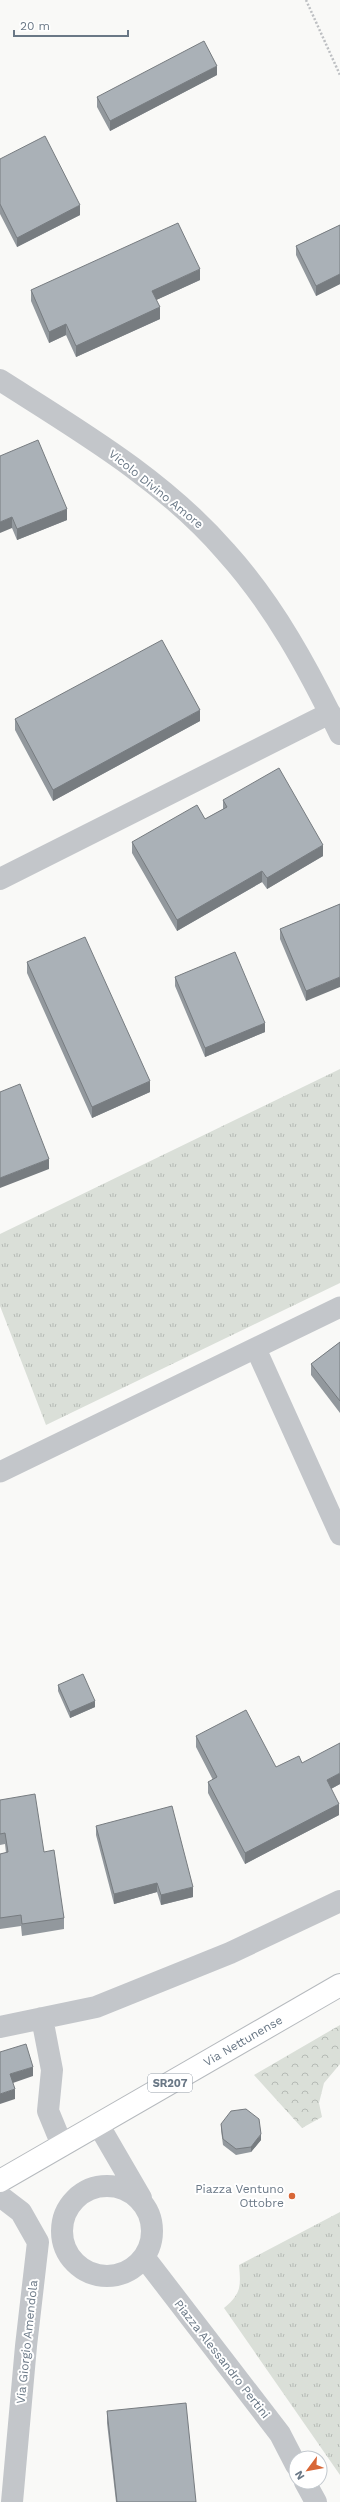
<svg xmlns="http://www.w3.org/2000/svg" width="340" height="2502" font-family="'Work Sans',sans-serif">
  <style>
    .grass { fill: url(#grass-tufts) }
    .park { fill: url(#park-crowns) }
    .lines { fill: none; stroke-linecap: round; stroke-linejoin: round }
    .primary-casing { stroke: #b6babe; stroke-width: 24 }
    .path { stroke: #bdbfc2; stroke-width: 2.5; stroke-dasharray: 2 2; stroke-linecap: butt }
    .lane { stroke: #c3c6ca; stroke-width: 21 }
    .street { stroke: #c3c6ca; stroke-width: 22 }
    .primary { stroke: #fff; stroke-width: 22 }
    .wall { fill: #92989d }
    .shaded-wall { fill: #777c80 }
    .building { fill: #aab1b7; stroke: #777c80 }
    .poi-dot { fill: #d86737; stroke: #fff; stroke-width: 1.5 }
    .labels { text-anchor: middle; stroke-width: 4; stroke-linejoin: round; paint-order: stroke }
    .shield { fill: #fff; stroke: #97a0aa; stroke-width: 1 }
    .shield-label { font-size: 11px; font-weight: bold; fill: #6a7886 }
    .street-label { font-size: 12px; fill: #6a7886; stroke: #fff }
    .poi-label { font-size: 12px; fill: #6a7886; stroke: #fff; text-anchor: end }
  </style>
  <defs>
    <pattern id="grass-tufts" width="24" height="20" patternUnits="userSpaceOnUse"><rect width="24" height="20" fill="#dadfd8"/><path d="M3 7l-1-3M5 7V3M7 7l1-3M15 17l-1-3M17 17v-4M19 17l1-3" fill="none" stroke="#b5bab5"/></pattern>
    <pattern id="park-crowns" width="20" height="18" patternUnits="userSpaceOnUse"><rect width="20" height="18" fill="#dadfd8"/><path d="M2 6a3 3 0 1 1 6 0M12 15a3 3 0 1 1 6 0" fill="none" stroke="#b5bab5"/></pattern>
  </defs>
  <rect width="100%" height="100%" fill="#f9f9f7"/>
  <path class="grass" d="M340 1069V1283L46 1425 0 1306V1234Z
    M340 2212V2475L224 2308C241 2294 241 2287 239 2265Z"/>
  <path class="park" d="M340 2025V2064L324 2083 319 2103 322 2117 302 2128 254 2075Z"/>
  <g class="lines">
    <g class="primary-casing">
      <path id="primary" d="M0 2181 340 1985"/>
    </g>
    <path class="path" d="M306 0 340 75"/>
    <path class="lane" d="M256 1349 340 1535
      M0 1472 340 1307"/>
    <path class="street" d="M0 380C80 431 164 480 226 552 274 605 309 670 340 734
      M0 879 330 713
      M42 2018 52 2070 48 2111 62 2145
      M0 2027 96 2007 230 1953 340 1901
      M98 2124 141 2198
      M62 2231a45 45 0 1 1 90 0a45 45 0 1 1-90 0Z
      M0 2196 21 2212 38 2242 26 2346 12 2502
      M144 2257 280 2434 296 2465
      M305 2482 316 2502"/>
    <use href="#primary" class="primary"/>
  </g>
  <path class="wall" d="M217 75 110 131 97 107V97Z
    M0 159 80 215 17 247 0 214Z
    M340 225V284L316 296 296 255V246Z
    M200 280 156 300 160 319 76 357 66 335 49 343 31 301V290Z
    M0 456 67 520 17 540 12 528Z
    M15 719 200 721 53 801 15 730Z
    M223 800 323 856 267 889 262 882 177 931 132 853V842L205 819 223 809Z
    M340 904 306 1001 280 939V929Z
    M27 962 150 1092 92 1118 27 973Z
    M175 977 265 1032 205 1057 175 986Z
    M340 1342V1413L311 1375V1364Z
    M58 1685 95 1707 70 1718 58 1691Z
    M196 1736 276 1767 302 1763 340 1784 331 1789 339 1815 245 1864 208 1793V1782L213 1780 196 1747Z
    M0 1800 44 1852 64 1918V1929L22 1936 21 1926 0 1929V1854L6 1853 5 1844 0 1845Z
    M96 1826 193 1897 161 1905 157 1892 114 1904 96 1835Z
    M221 2124 261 2140 251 2152 236 2155 223 2145 221 2130Z
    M107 2411 196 2502H116L107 2423Z"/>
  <path class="shaded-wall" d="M217 66V75L110 131V121Z
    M80 205V215L17 247V238Z
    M200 269V280L152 302V291Z
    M340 274V284L316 296V286Z
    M160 307V319L76 357V346Z
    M66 324V335L49 343V332Z
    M67 509V520L17 540V529Z
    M12 517V528L0 533V522Z
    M200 710V721L53 801V790Z
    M323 845V856L267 889V878Z
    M262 871V882L177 931V920Z
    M340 977V987L306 1001V991Z
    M265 1023V1032L205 1057V1048Z
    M150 1081V1092L92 1118V1107Z
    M49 1159V1169L0 1188V1178Z
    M95 1701V1707L70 1718V1712Z
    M340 1773V1784L327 1791V1780Z
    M339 1804V1815L245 1864V1853Z
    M157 1883V1892L114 1904V1894Z
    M193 1887V1897L161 1905V1895Z
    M33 2067V2076L10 2084V2074Z
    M15 2089V2099L0 2104V2094Z
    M261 2134V2140L251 2152V2147Z"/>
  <path class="building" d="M204 41 217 66 110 121 97 97Z
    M45 136 80 205 17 238 0 204V159Z
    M178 223 200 269 152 291 160 307 76 346 66 324 49 332 31 290Z
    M340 225V274L316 286 296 246Z
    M38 440 67 509 17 529 12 517 0 522V456Z
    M162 640 200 710 53 790 15 719Z
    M279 768 323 845 267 878 262 871 177 920 132 842 197 805 205 819 227 807 223 800Z
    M340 904V977L306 991 280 929Z
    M85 937 150 1081 92 1107 27 962Z
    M235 952 265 1023 205 1048 175 977Z
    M20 1084 49 1159 0 1178V1092Z
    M340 1342V1401L311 1364Z
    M83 1674 95 1701 70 1712 58 1685Z
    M246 1710 276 1767 299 1756 302 1763 340 1743V1773L327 1780 339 1804 245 1853 208 1782 217 1777 196 1736Z
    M35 1794 44 1852 54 1850 64 1918 22 1924 21 1915 0 1918V1854L8 1852 5 1833 0 1834V1800Z
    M172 1806 193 1887 161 1895 157 1883 114 1894 96 1826Z
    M26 2044 33 2067 10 2074 15 2089 0 2094V2052Z
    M246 2109 259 2119 261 2134 251 2147 236 2149 223 2139 221 2124 231 2111Z
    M186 2403 196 2502H117L107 2411Z"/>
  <circle class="poi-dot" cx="292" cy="2196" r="4"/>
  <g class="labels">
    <rect class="shield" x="148" y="2074" width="44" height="18" rx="3"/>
    <g class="shield-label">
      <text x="170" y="2087">SR207</text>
    </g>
    <g class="street-label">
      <text transform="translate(156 489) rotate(39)" y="4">Vicolo Divino Amore</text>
      <text transform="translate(243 2041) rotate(-30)" y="4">Via Nettunense</text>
      <text transform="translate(27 2342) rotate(-84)" y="4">Via Giorgio Amendola</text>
      <text transform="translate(222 2359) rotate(52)" y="4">Piazza Alessandro Pertini</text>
    </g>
    <g class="poi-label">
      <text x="284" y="2193">Piazza Ventuno<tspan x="284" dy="14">Ottobre</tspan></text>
    </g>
  </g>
  <g transform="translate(308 2470) rotate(238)"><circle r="19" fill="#ffffff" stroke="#c3c9cf"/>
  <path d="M0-3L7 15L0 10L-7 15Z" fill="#d86737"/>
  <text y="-6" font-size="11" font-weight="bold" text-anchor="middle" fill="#6a7886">N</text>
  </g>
  <path d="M14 30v6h114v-6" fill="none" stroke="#6a7886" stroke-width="2"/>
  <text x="20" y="30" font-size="12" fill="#6a7886" stroke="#ffffff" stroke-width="3" paint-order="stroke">20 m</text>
</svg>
